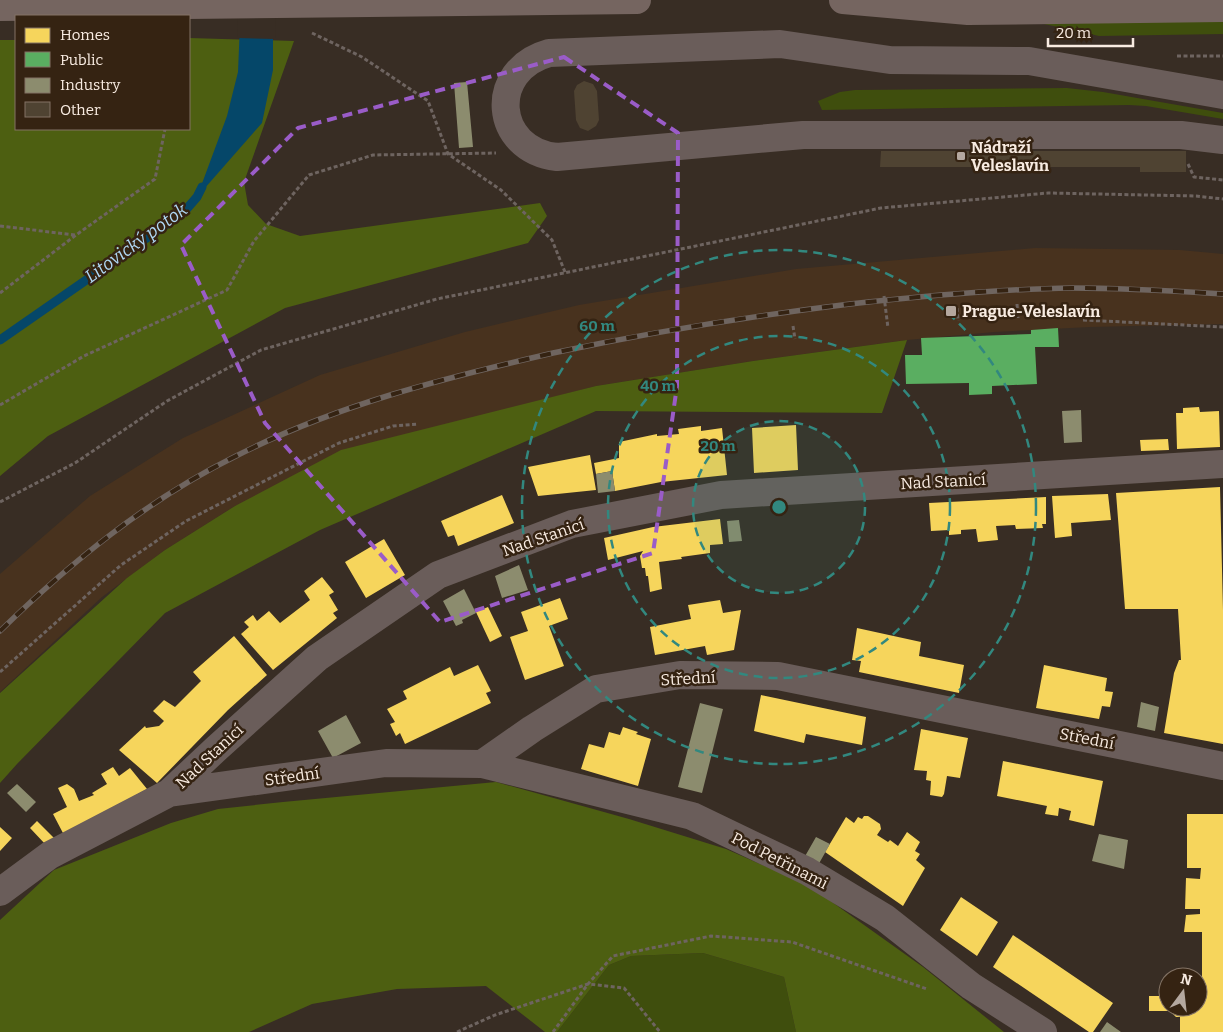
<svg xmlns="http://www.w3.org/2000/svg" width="1223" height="1032" font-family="Bitter,serif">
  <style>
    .built { fill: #48321e }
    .green { fill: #3f4e0d }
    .forest { fill: #4d5f11 }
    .water { fill: #054769 }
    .pier { fill: #382d24 }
    .homes { fill: #f6d55c }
    .public { fill: #5aae61 }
    .industry { fill: #8c8c6e }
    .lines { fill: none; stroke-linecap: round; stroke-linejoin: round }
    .stream { stroke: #054769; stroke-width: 9 }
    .building { fill: #4f4332 }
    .path { stroke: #6e6460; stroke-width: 3; stroke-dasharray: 4 2.5; stroke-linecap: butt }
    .minor { stroke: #6a5d5a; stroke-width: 28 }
    .major { stroke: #756560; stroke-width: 28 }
    .rail-casing { stroke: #6f6560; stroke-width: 5.5 }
    .rail { stroke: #352312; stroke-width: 4; stroke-dasharray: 11; stroke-linecap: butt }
    .marked { fill: none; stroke: #9a5cc8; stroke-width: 4; stroke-dasharray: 10 6; stroke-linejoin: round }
    .ring { fill: none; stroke: #32887f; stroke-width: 2.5; stroke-dasharray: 9 6 }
    .poi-dot { fill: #b5a89f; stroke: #352312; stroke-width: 2 }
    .labels { text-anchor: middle; stroke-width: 5; stroke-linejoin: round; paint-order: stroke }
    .poi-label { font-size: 16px; font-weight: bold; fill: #f8ebe1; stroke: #352312; text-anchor: start }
    .street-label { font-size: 16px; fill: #f8ebe1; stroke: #352312 }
    .water-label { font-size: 18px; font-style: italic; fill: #b0d7f4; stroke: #352312 }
    .centre { fill: #32887f; stroke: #352312; stroke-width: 2.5 }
    .ring-label { font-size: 15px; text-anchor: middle; font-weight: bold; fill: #32887f; stroke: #352312; stroke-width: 5; stroke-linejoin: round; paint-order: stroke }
  </style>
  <rect width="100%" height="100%" fill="#382d24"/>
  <path class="built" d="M1035 248 1180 250 1223 254V324L1090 327 994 332 907 340 753 361 596 386 475 418 235 506 165 550 102 597 0 692V574L90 496 183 438 320 375 465 332 579 305 796 269Z"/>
  <path class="green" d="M1223 20V34L1099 36 1044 24Z
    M1067 88 1103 92 1223 113V119L1146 106 1129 105 822 110 818 101 840 92 855 90Z
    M703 953 784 977 796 1032H557L609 965 631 956Z"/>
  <path class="forest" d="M189 38 294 41 244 182 248 205 266 224 300 236 540 203 547 216 528 243 285 308 48 436 0 476V40H16V129H189Z
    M907 340 882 413 596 411 320 530 165 613 17 764 0 783V693L127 578 165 550 235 506 341 450 596 386 753 361Z
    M496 782 629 819 726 849 808 885 923 967 1004 1032H796L784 977 703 953 631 956 609 965 557 1032H545L486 986 397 989 312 1004 249 1032H0V920L54 870 171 823 218 809 283 802Z"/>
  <path class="water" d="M241 0H273V70L262 123 197 197 227 116 238 72Z"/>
  <path class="pier" d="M238 0H275L276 39 237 38Z"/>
  <path class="homes" d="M1199 407 1200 412 1219 411 1220 447 1177 449 1176 413H1183V408Z
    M796 425 798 470 754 473 752 428Z
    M701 426V431L722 428 727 475 661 482 615 491 612 471 596 474 594 463 619 458V442L657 434V436L679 434 678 429Z
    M1168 439 1169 450 1141 451 1140 440Z
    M590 455 596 490 538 496 528 467Z
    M1220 487 1223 610V744L1164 733 1174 673 1179 660H1181L1178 609H1125L1116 493Z
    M1108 494 1111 520 1071 523 1072 536 1055 538 1052 496Z
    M502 495 514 523 458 546 454 535 448 537 441 521Z
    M1046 497V524H1042L1043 528 1016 529 1015 525 996 526 998 540 978 542 976 529 961 530V534L949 535V530L931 531 929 503Z
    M720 519 723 544 710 545V553L681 557 682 559 659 562 662 589 650 592 648 576H646L645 568H642L640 556 643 551 608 560 604 538 653 527Z
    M384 539 405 575 366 598 345 562Z
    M322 577 334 592 329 595 338 610 333 613 337 618 273 670 241 634 249 627 244 622 253 615 257 621 269 611 280 623 310 600 304 591Z
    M560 598 568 619 549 626 564 666 525 680 510 637 528 631 521 612Z
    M720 600 723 613 741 610 734 650 707 655 705 646 655 655 650 627 691 619 688 605Z
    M488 607 502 636 490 642 476 612Z
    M857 628 921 642 919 656 964 665 959 693 859 672 861 661 852 660Z
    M234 636 267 675 228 710 157 783 119 750 145 726 146 728 159 726 164 721 153 711 164 700 175 707 201 681 193 672Z
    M478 665 491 691 486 693 491 703 405 744 400 733 396 736 390 724 395 722 387 709 407 699 403 691 450 667 454 676Z
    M1044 665 1107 678 1105 691 1113 692 1110 707 1102 706 1099 719 1036 708Z
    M761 695 866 717 862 745 806 734 804 743 754 731Z
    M623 727 638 732 636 734 651 739 638 786 581 769 589 744 604 748 609 732 620 735Z
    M921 729 968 738 960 778 947 776 944 794 942 797 930 795 931 781 926 780 927 771 914 770Z
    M1003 761 1103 781 1094 826 1069 820 1071 811 1059 808 1058 816 1045 814 1047 806 997 796Z
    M113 767 119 776 130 768 147 789 64 835 53 814 67 807 58 788 67 784 74 789 79 801 94 795 92 793 107 784 101 774Z
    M1187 814H1223V1032H1180V1017H1176L1170 1011H1149V996H1168V1007H1198V997H1202V932H1184L1186 915 1200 914V909H1185L1186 878 1200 879 1201 868H1187Z
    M864 816H868L880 824 881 829 877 835 888 842 890 840 898 846 907 832 920 842 915 851 920 854 916 860 925 868 903 906 825 852 846 817 854 823 858 817 862 819Z
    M37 821 55 839 46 845 30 828Z
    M0 827 12 838 0 851Z
    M961 897 998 922 977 956 940 930Z
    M1013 935 1113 1003 1093 1032H1089L993 967Z"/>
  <path class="public" d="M1058 328 1059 347H1035L1037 384 992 386V394L969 395V383L906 384 905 355H922L921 338 1031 334V330Z"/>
  <path class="industry" d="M467 82 473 147 459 148 454 83Z
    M1081 410 1082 442 1064 443 1062 411Z
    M612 471 615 491 598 493 596 474Z
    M739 520 742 541 729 542 727 521Z
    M519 565 528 590 502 598 495 576Z
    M464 589 476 613 462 620 463 623 456 626 443 601Z
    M1141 702 1159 707 1155 731 1137 727Z
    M700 703 723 709 702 793 678 787Z
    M346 715 361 743 333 758 318 731Z
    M17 784 36 802 26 812 7 793Z
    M1099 834 1128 840 1124 869 1092 861Z
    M816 837 830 844 817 867 804 858Z
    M1107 1022 1121 1032H1100Z"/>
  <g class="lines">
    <path class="stream" d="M0 340 184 212 197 197 202 187"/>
  </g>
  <path class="building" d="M584 81 593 84 597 91 599 120 596 126 588 131 580 128 576 120 574 91 577 85Z
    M881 151H1186V172H1140V167H880Z"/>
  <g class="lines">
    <path class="path" d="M312 33 362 57 428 101 448 154 501 190 552 240 565 272
      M1177 56H1223
      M1188 164 1194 177 1223 180
      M0 226 75 235
      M0 293 76 235 155 179 165 129
      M884 296 888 328
      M1017 304 1018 318
      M957 308 958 321
      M1083 320 1223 327
      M793 326 795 339
      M0 405 84 356 227 290 254 241 309 175 373 155 496 153
      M0 502 75 463 167 401 261 350 437 299 881 208 1048 193 1196 196 1223 199
      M0 672 121 565 186 521 339 443 393 426 418 424
      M457 1032 495 1015 588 984 624 988 660 1032
      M553 1032 588 984 613 956 711 936 792 942 927 989"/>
    <path class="minor" d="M1223 95 1029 61 890 60 780 44 549 53C487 70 493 150 557 157L803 135H1181L1223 140
      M482 764 532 729 596 689 680 675 778 676 1223 766
      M169 793 386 763 482 764 692 816 807 871 885 918 971 986 1043 1032
      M0 892 50 855 169 793 217 748 317 658 438 575 572 524 721 495 1223 464"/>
    <path class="major" d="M843 0 968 11 1223 8
      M0 7 637 0"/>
    <g class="rail-casing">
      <path id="rail" d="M0 631C71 562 147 500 236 456 336 405 444 378 553 353 651 332 751 316 850 304 924 296 998 289 1072 288 1123 288 1173 291 1223 294"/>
    </g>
    <use href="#rail" class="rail"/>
  </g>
  <path class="marked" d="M564 57 678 133 677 386 653 553 440 622 265 423 181 245 298 128Z"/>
  <circle cx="779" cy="507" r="86" fill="#32887f" fill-opacity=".12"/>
  <g class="ring">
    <circle cx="779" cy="507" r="86"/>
    <circle cx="779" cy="507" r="171"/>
    <circle cx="779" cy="507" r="257"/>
  </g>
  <g class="poi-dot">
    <rect x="956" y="151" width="10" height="10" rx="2.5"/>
    <rect x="945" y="305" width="12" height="12" rx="2.5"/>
  </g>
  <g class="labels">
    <g class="poi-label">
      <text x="971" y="153">Nádraží<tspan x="971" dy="18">Veleslavín</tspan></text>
      <text x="962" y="317">Prague-Veleslavín</text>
    </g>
    <g class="street-label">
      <text transform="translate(943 481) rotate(-3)" y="6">Nad Stanicí</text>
      <text transform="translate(543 537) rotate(-19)" y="6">Nad Stanicí</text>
      <text transform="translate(688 678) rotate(-3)" y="6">Střední</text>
      <text transform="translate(1087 738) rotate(11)" y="6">Střední</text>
      <text transform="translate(209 756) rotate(-43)" y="6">Nad Stanicí</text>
      <text transform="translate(292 776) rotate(-8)" y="6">Střední</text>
      <text transform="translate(780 860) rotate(27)" y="6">Pod Petřinami</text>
    </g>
    <g class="water-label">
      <text transform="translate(136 243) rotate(-36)" y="6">Litovický potok</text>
    </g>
  </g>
  <circle cx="779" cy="507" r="8" class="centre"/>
  <g class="ring-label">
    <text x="597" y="331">60 m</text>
    <text x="658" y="391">40 m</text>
    <text x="718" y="451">20 m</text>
  </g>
  <rect x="15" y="15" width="175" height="115" fill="#352312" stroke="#837365"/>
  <rect x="25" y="28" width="25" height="15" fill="#f6d55c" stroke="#837365"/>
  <text x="60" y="40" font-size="15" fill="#f8ebe1">Homes</text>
  <rect x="25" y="52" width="25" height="15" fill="#5aae61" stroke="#837365"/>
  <text x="60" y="65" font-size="15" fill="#f8ebe1">Public</text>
  <rect x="25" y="78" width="25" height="15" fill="#8c8c6e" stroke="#837365"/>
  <text x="60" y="90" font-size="15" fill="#f8ebe1">Industry</text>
  <rect x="25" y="102" width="25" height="15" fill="#4f4332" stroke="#837365"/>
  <text x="60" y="115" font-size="15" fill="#f8ebe1">Other</text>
  <g transform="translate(1183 992) rotate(15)"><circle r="24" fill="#352312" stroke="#837365"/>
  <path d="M0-4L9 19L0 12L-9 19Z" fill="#b5a89f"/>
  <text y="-8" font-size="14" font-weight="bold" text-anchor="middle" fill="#f8ebe1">N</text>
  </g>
  <path d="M1048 38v8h85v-8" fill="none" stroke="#f8ebe1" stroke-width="2.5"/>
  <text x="1056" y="38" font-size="15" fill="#f8ebe1" stroke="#352312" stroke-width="4" paint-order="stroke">20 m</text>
</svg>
